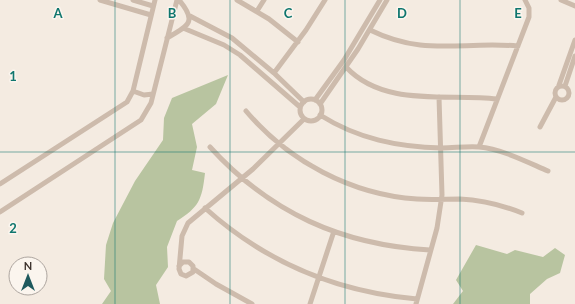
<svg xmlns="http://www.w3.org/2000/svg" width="575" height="304" font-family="Lato,sans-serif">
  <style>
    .green { fill: #b8c4a0 }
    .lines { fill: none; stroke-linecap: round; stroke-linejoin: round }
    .minor { stroke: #cdbbac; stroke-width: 5 }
    .grid { fill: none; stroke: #0f766e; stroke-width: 1; stroke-opacity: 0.55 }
    .grid-label { font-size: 13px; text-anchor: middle; font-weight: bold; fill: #0f766e; stroke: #fbf5ee; stroke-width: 3; stroke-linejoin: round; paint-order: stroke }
  </style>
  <rect width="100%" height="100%" fill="#f4ebe1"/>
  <path class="green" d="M228 75 216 104 192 124 197 147 192 170 205 173C202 200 199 207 177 221L167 247 168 267 156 285 160 304H102L111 291 104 279 106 245 113 223 135 181 163 140 164 118 172 98Z
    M476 245 507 254 515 250 543 257 555 248 565 255 560 273 547 279 530 294V304H453L463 291 456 280Z"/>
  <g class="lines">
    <path class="minor" d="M100 0 151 15
      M133 0 153 6
      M237 0 269 19 298 42
      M561 0 575 6
      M257 11 264 0
      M190 16 232 38 274 73 304 102
      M183 28 224 45 240 55 300 107
      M370 30C425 57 461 41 518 46
      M167 38C188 26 198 22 179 0
      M346 67C384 108 449 93 497 99
      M274 73 306 30 325 0
      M559 85 575 40
      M555 93a7 7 0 1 1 14 0a7 7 0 1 1-14 0Z
      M565 86 575 56
      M133 91 144 95 153 94
      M300 110a11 11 0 1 1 22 0a11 11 0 1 1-22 0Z
      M315 100 344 60 380 0
      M320 104 358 49 387 0
      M246 111C288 161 352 195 417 199 432 200 446 199 460 199 482 200 502 205 522 213
      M320 115C358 139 398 147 442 148 454 148 467 146 479 147 502 149 527 162 548 171
      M540 127 556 97
      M210 147C270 213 342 245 430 250
      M479 147 529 17V8L525 0
      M0 184 127 102 133 91 155 0
      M205 208C265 262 337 292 417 299
      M0 212 141 120 151 103 177 0
      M179 266 183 262H189L193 266V272L186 276 181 274 179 269 182 236 188 223 253 169 304 119
      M194 269 216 284 252 304
      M310 304 334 231
      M416 304 437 228 442 195 439 97"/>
  </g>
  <path class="grid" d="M115 0V304M230 0V304M345 0V304M460 0V304M0 152H575"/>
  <g class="grid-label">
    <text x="58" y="18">A</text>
    <text x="172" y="18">B</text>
    <text x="288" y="18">C</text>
    <text x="402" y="18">D</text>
    <text x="518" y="18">E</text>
    <text x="13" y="81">1</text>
    <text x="13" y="233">2</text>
  </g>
  <g transform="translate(28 276)"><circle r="19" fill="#fbf5ee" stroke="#aea6a0"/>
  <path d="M0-3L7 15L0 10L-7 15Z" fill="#1f5a5e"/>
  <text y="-6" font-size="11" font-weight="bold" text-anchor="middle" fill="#3b302b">N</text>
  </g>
</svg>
